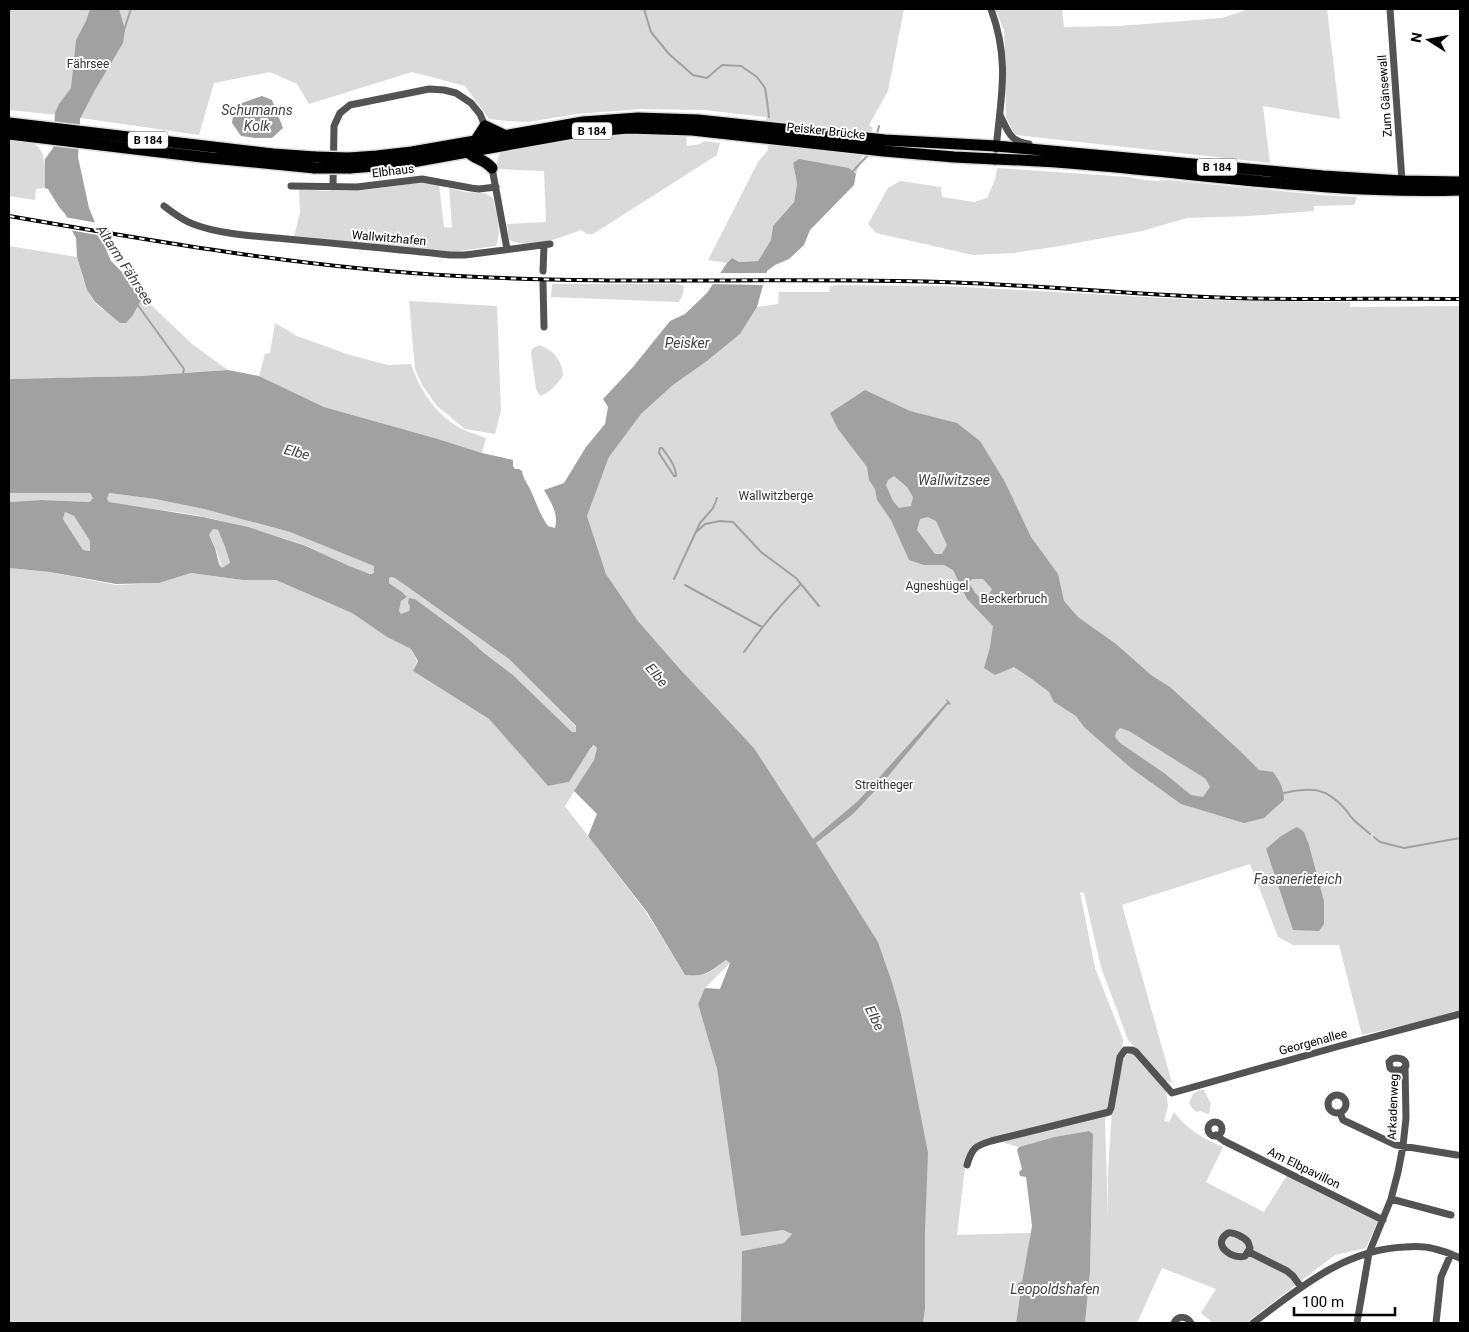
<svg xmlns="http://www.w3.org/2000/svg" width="1469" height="1332" font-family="Roboto,sans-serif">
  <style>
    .green { fill: #dadada; fill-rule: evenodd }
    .water { fill: #a1a1a1; fill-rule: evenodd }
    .pier { fill: #fff }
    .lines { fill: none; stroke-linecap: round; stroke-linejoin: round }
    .stream { stroke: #a1a1a1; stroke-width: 2 }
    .primary-casing { stroke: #dbdbdb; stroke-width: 14 }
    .trunk-casing { stroke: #dbdbdb; stroke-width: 14 }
    .minor { stroke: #535353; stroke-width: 7 }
    .primary { stroke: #000; stroke-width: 11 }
    .trunk { stroke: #000; stroke-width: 11 }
    .rail-casing { stroke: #000; stroke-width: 4 }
    .rail { stroke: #fff; stroke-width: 2; stroke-dasharray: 5.5; stroke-linecap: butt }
    .trunk-bridge-casing { stroke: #dbdbdb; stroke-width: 14; stroke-linecap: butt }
    .trunk-bridge { stroke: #000; stroke-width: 11 }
    .labels { text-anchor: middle; stroke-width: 4; stroke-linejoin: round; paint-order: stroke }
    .shield { fill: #fff; stroke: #4c4c4c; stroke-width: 1 }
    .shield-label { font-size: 11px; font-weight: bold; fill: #000 }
    .park-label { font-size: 12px; fill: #313131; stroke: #fff }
    .street-label { font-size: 12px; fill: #000; stroke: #fff }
    .water-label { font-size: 14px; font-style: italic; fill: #424242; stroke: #fff }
  </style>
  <rect width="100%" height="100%" fill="#fff"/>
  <path class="green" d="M9 9H904L888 91 869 125 873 128 856 174 849 168 793 163 797 184 794 202 773 226 771 240 758 261 739 262 732 258 727 263 708 260 758 162 768 150 766 117 704 110 641 109 577 114 528 122 507 121 489 119 465 86 412 72 309 104 297 84 270 72 214 83 199 135 67 116 9 110Z
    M995 9H1062L1064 27 1119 26 1222 18 1249 9H1327L1340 119 1263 106 1270 163 1015 135 1006 118 1004 30Z
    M628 134 686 135 687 146 700 144 704 141 720 143 717 155 593 234H587L581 230C559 238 532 250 509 240L507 224 546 222 544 171 498 169C497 162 496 157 502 152L566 140Z
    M9 139C16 140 30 140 36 145 48 155 45 175 45 188L36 189 35 200 9 196Z
    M997 168 1129 177C1141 180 1155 182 1168 180L1320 195 1357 197 1354 205 1314 206V211L1250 216 1187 218 1142 231 1054 247 1013 253 973 255 876 233 868 224 888 188 900 181 941 187 942 197 974 202 987 198 995 180Z
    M423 182 439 184 444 227 452 228 449 188 465 192 485 193 493 198C497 215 502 230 496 246L452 252 294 236 300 213 299 189 328 191H357Z
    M9 246 77 257C83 276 87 304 108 312 115 315 125 314 133 315L143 297 192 344 228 370 141 376 9 379Z
    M552 284H677L684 286 683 294 679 302 551 297Z
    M838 285 946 286 1200 300 1350 302V308L1351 307 1460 306V1010L1431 1019 1362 1035 1339 945H1293L1278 937 1250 864 1122 905 1172 1083 1166 1081 1128 1040 1101 967 1084 893 1080 892 1095 968 1123 1039 1121 1059 1130 1052 1135 1054 1166 1090 1168 1106 1164 1121 1169 1122 1174 1112C1188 1130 1202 1138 1223 1147L1206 1182 1264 1212 1289 1172 1380 1216 1366 1248 1335 1255 1246 1323H1213L1201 1313 1216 1289 1162 1268 1137 1323H1085L1090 1272 1093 1134 1089 1131 1054 1137 1019 1147 1004 1143 1006 1136 986 1140 966 1159 957 1235 1031 1233 1022 1283H1018L1017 1286 1021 1289 1016 1323H923L925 1309V1231L901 1014 892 982 878 942 814 841 754 748 679 668 638 621 606 574 587 516 609 457 641 414 673 385 707 361 740 334 757 307 778 304 779 292H829L830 286ZM1309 845 1324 901 1294 930 1266 849ZM1112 1109 1108 1172V1218L1105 1119Z
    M409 301 497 306 501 411 495 434 465 429 437 406 422 385 415 369Z
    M275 323 297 336 350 355 388 365 411 364C420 391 438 418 464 430 471 433 479 435 486 438L482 453 438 439 324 407 259 376 265 354 270 353Z
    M539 345C554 350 562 360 563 376 557 384 550 393 540 396L536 389 531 353 532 349Z
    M9 493H90L93 498 91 502 41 500 9 502Z
    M109 493 155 499 204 509 290 532 375 566 374 573C361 576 319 550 304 545 271 534 238 524 204 517 173 510 140 509 109 502L107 499Z
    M65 512 74 516 90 541V551L83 550 63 519Z
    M213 529 218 530 225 547 230 564 222 568 215 547 209 535Z
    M9 568 50 572 116 585 159 583 191 573 243 580H276L352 613 387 637 411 649 417 661 413 671 489 719 548 786 569 782 587 753 595 745 597 748 594 760 565 806 646 912 685 975C706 977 709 973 726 960L730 963 705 988 698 1004 717 1069 741 1235 783 1230 792 1234 784 1243 742 1251 741 1323H9Z
    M391 577 395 578 509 659 576 727V732H572L513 675 484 653 465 636 415 599 409 598 410 606 409 611 402 614 399 612 401 601 406 597 402 592 389 583 388 578Z
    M1200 1090H1204L1211 1104 1210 1107V1112L1208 1114 1200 1111 1197 1112 1193 1109 1189 1103 1193 1094Z"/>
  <path class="water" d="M90 9H119L125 30 123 43 95 90 80 119 78 157 89 208 111 261 127 277 143 297 133 315 126 323H120L95 302 87 290 77 257 76 238 71 229 66 215 59 207 48 189 45 188V159L53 148 55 113 59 104 71 88 76 40 86 21Z
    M262 96 272 100 283 128 272 138H255L241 136 232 123 234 109 242 103Z
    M799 159 849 168 856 174 854 185 810 230 804 245 789 259 775 265 767 271 757 307 740 334 707 361 673 385 641 414 609 457 587 516 606 574 638 621 679 668 754 748 813 839 858 801 947 702 946 700 947 699 951 704 950 705 948 704 885 780 853 814 816 843 878 942 892 982 901 1014 928 1153 925 1231V1309L923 1323H741L742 1251 784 1243 792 1234 783 1230 741 1236 717 1069 698 1004 705 988 720 989 730 963 726 960C709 972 706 977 685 975L647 912 588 836 597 814 574 791 594 760 597 748 594 745 590 749 569 782 548 786 489 719 413 671 418 661 411 649 387 637 352 613 276 580H243L191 573 159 583 116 584 50 572 9 568V502L41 500 90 502 93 498 90 493H9V379L141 376 228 370 259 376 324 407 438 439 482 453 513 460V466L515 469H519L522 471C523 478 527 483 530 489 536 502 540 515 548 526L555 528C559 514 551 502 544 490L564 483 586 447 605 424 608 407 603 399 633 367 670 321 685 314 707 293 727 263 732 258 739 262 758 261 771 240 773 226 794 202 797 184 793 163ZM109 493 155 499 204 509 290 532 374 566V573L370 574 349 566 306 546 248 527 203 517 109 502 107 499ZM65 512 74 516 90 541V551L83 550 63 519ZM213 529 218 530 225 547 230 563 222 568 219 564 215 548 209 535ZM391 577 395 578 509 659 576 726V732H572L513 675 484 653 465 636 415 599 409 598 408 603 410 606 409 611 401 614 399 611 401 601 407 597 402 592 389 583V578Z
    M865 390 910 411 957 423 980 441 1005 482 1031 537 1058 574 1064 601 1078 617 1116 644 1151 675 1170 687 1239 750 1259 770 1273 772C1280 781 1284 789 1284 800L1264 818 1244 823 1181 804 1131 768 1084 727 1076 716 1054 702 1049 692 1032 679 1014 667 995 675 984 668 990 647 993 626 967 599 953 570 944 565H924L909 560 891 520 877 500 875 489 869 480 867 467 838 429 830 413ZM894 476 907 487 913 497 911 506 899 508 893 501 886 485 888 480ZM928 517 936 521 947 545 942 554H935L917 530 920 519ZM972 579H983L992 589 988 597 983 600 976 594 969 583ZM1120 728 1129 731 1206 779 1210 787 1203 797 1191 795 1164 773 1120 743 1115 737 1116 732Z
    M1297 827 1304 832 1309 845 1324 901V924L1319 931 1293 930 1266 849 1281 836Z
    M1089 1131 1093 1134 1090 1272 1085 1323H1016L1021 1289 1017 1286 1018 1283 1022 1282 1032 1226 1026 1177 1020 1176 1019 1172 1022 1169 1017 1150 1019 1147 1054 1137Z"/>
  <path class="pier" d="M64 217 98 223 103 236 69 230Z
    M717 273H769L765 285 710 284Z"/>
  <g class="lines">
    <path class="stream" d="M644 9 651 32 669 54 693 75 707 78 722 65 741 66 757 77 765 88 767 101 769 117
      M124 30 131 9
      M877 134 879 126
      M853 171 869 154
      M137 304 184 369 183 374
      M660 448H662C668 456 676 466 676 476H674L659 453Z
      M695 533 705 524 720 521 733 522 761 552 796 578 819 606
      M674 579 700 523 713 508 717 498
      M685 585 762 627
      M744 652C761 628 780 605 801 584
      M1284 793C1311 787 1326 787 1345 809 1348 812 1349 815 1352 818 1357 824 1365 829 1370 834
      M1374 837 1380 842 1404 848 1460 838"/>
    <g class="primary-casing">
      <path id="primary" d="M996 146 1323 176 1402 181 1460 182
        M995 159C1150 164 1304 195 1460 190"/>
    </g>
    <g class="trunk-casing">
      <path id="trunk" d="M9 123 273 154 315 157
        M9 134 202 157 315 168
        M476 140 485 126 504 135
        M468 152C476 160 483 158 492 168
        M349 158 377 156 412 152 583 122 638 118 698 120 885 140 996 146
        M349 168 401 164 573 133 628 128 692 130 884 151 954 157 995 159"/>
    </g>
    <path class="minor" d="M991 9C1010 61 1001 96 996 149
      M1390 9 1402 181
      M1000 115C1008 131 1010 142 1029 144
      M492 168 507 249
      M291 186 357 187 422 179 471 188 479 189 496 187
      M333 187 334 126 340 113 350 105 429 89 444 90 456 93 471 103 480 114 485 126
      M164 206C173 213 182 220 193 224 222 235 256 236 287 239 341 244 395 249 450 255H465L550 244
      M543 271 544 245
      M543 283 544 327
      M1395 1058C1401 1058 1406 1059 1406 1066L1402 1070H1393L1390 1068 1389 1062 1392 1059Z
      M1328 1104a9 9 0 1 1 18 0a9 9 0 1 1-18 0Z
      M1340 1113 1343 1120 1396 1145 1457 1155
      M1208 1129a7 7 0 1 1 14 0a7 7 0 1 1-14 0Z
      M1216 1135 1224 1141 1383 1220
      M967 1165C972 1148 975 1146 991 1141L1109 1112 1111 1108 1120 1057 1125 1050H1132L1136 1052 1172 1093 1336 1047 1460 1014
      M1391 1199 1451 1215
      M1228 1233C1234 1232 1244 1237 1248 1242L1250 1248 1245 1256C1233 1260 1210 1245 1228 1233Z
      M1249 1252 1287 1271 1293 1276 1301 1287
      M1174 1323C1178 1315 1187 1316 1191 1323
      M1253 1323C1298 1289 1345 1249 1405 1247 1415 1246 1425 1246 1435 1249 1444 1251 1452 1254 1460 1258
      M1357 1323 1369 1253 1391 1199 1398 1172 1403 1146 1406 1118 1405 1067
      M1436 1323 1441 1277 1451 1254"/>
    <use href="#primary" class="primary"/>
    <use href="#trunk" class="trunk"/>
    <g class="rail-casing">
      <path id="rail" d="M9 216C158 242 307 268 458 276 619 285 780 277 941 282 1039 285 1136 295 1233 298 1309 300 1385 298 1460 299"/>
    </g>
    <use href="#rail" class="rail"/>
    <g class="trunk-bridge-casing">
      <path id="trunk-bridge" d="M315 157 349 158
        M315 168H349"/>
    </g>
    <use href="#trunk-bridge" class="trunk-bridge"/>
  </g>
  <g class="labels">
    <g class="shield">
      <rect x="572" y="122.5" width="40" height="17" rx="4"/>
      <rect x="128" y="131.5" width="40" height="17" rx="4"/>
      <rect x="1197" y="158.5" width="40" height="17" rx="4"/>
    </g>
    <g class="shield-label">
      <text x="592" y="135">B 184</text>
      <text x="148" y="144">B 184</text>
      <text x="1217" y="171">B 184</text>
    </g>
    <g class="park-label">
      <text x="88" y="68">Fährsee</text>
      <text x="776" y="500">Wallwitzberge</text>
      <text x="937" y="590">Agneshügel</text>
      <text x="1014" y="603">Beckerbruch</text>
      <text x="884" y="789">Streitheger</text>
    </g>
    <g class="street-label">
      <text transform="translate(1385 96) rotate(-94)" y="4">Zum Gänsewall</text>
      <text transform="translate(826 131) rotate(6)" y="4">Peisker Brücke</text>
      <text transform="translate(393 171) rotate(-7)" y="4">Elbhaus</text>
      <text transform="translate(389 238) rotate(5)" y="4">Wallwitzhafen</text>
      <text transform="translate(1313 1042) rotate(-15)" y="4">Georgenallee</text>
      <text transform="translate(1393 1107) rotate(-88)" y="4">Arkadenweg</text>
      <text transform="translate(1304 1168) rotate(26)" y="4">Am Elbpavillon</text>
    </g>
    <g class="water-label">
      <text x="257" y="115">Schumanns<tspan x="257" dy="16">Kolk</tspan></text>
      <text transform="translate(125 265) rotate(57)" y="5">Altarm Fährsee</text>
      <text x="687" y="348">Peisker</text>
      <text transform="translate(297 452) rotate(14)" y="5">Elbe</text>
      <text x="954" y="485">Wallwitzsee</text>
      <text transform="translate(657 675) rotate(50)" y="5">Elbe</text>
      <text x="1298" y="884">Fasanerieteich</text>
      <text transform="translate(875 1018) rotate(64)" y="5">Elbe</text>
      <text x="1055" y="1294">Leopoldshafen</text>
    </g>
  </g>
  <rect width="1469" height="1332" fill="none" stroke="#000000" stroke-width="20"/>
  <g transform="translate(1429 40) rotate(281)" stroke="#ffffff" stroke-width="4" paint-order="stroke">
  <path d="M0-4L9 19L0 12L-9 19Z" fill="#000000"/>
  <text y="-8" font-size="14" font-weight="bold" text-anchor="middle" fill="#000000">N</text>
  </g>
  <path d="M1294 1307v8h101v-8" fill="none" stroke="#000000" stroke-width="2.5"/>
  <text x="1302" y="1307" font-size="15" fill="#000000" stroke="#ffffff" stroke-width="4" paint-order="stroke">100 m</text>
</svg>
